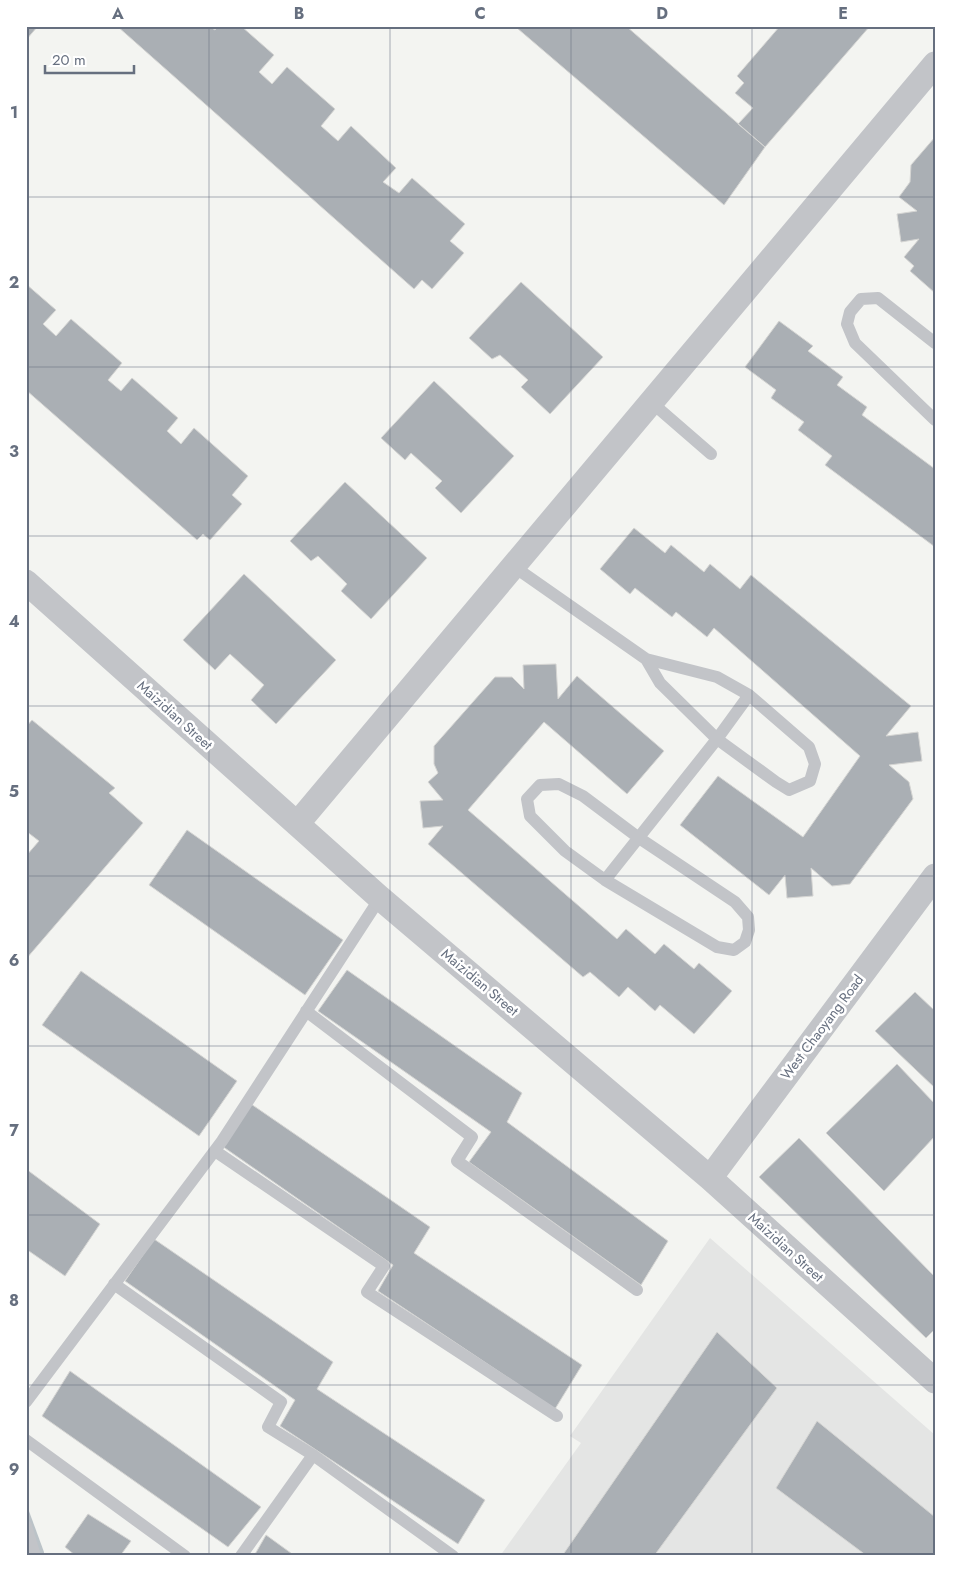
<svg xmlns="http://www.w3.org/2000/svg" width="961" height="1582" font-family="Jost,sans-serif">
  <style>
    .built { fill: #e4e5e4 }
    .water { fill: #bbc3c8 }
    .building { fill: #aaafb4; stroke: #d5d5d3 }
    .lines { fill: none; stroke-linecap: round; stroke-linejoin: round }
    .lane { stroke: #c2c4c8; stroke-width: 12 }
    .street { stroke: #c2c4c8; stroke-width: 25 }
    .grid { fill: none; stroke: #666f7f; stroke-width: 1; stroke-opacity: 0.55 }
    .labels { text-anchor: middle; stroke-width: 5; stroke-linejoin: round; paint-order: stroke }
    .street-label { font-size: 14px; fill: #666f7f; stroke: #fff }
    .neatline { fill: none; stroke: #666f7f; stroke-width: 2 }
    .grid-label { font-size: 16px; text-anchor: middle; font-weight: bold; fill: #666f7f }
  </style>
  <rect width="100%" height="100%" fill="#f3f4f1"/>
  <path class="built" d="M710 1238 935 1435V1556H500L581 1443 570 1436Z"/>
  <path class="water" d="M26 1503 44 1552V1556H26Z"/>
  <path class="building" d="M26 26H38L26 40Z
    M117 26H209L215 30 218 26H241L274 55 259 72 272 84 287 67 335 109 321 126 338 141 351 126 396 168 383 182 399 193 412 178 465 224 450 241 464 253 432 289 422 280 414 289Z
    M518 26H626L765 147 724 205 517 28Z
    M780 26H870L765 147 738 124 753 108 735 93 744 83 737 76Z
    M935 137V293L910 271 914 266 904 257 919 239 901 242 897 214 917 211 899 197 910 182 911 165Z
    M521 282 603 357 550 414 521 387 528 380 500 355 492 359 469 338Z
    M26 284 56 310 43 324 56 336 71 319 122 363 108 380 121 391 132 378 178 418 167 431 181 444 194 428 248 476 232 495 242 504 210 540 203 534 197 540 26 390Z
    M779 321 813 346 808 351 843 377 837 385 867 407 862 415 935 469V547L825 465 832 456 798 430 804 422 771 398 776 390 745 367Z
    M434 381 514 456 461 513 435 488 442 481 411 453 405 460 381 438Z
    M345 482 427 558 371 619 341 591 347 584 318 556 311 561 290 541Z
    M634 528 665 553 671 545 704 572 710 564 740 589 751 575 911 706 886 736 918 732 922 761 889 765 909 782 913 799 850 884 832 886 811 868 813 896 787 898 785 875 769 895 680 825 718 776 803 837 860 756 714 628 707 637 676 612 672 617 635 588 630 594 600 569Z
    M244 574 336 660 276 724 251 700 264 685 230 654 215 670 183 640Z
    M556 664 558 699 577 676 664 751 627 794 544 722 468 810 617 939 626 929 655 954 664 944 694 969 699 963 732 991 694 1034 660 1005 655 1011 628 987 619 997 590 972 583 977 428 844 443 826 423 828 420 801 443 800 428 782 438 773 434 764V746L495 677H512L524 689 523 665Z
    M32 720 115 788 109 793 143 823 26 959V856L39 841 26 831V727Z
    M187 830 343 940 305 995 149 885Z
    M347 970 522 1093 507 1122 668 1241 641 1285 469 1162 491 1132 318 1011Z
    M81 971 237 1081 199 1136 42 1025Z
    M915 992 935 1011V1088L875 1031Z
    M897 1064 935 1104V1136L884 1191 826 1133Z
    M251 1104 430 1227 414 1253 582 1365 555 1409 378 1291 393 1265 222 1146Z
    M799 1138 935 1277V1329L926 1338 759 1177Z
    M26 1169 100 1224 65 1276 26 1249Z
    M154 1239 333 1362 317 1389 485 1500 458 1544 280 1426 295 1400 125 1281Z
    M717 1332 777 1388 654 1556H562Z
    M70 1371 261 1507 228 1547 42 1416Z
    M817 1421 935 1517V1556H867L776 1488Z
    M88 1514 131 1541 120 1556H76L65 1547Z
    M266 1535 295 1556H254Z"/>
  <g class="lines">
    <path class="lane" d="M935 343 878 298 861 299 850 312 847 324 855 343 935 420
      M651 402 711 454
      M513 566 646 659 660 683 717 739 605 880 717 947 734 950 745 942 749 930 748 917 735 902 639 838 583 796 559 784 540 785 527 799 530 816 565 851 605 880
      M646 659 717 677 749 695 809 747 815 764 810 781 789 790 776 782 717 739 749 695
      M306 1011 472 1137 457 1161 637 1290
      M215 1151 384 1266 367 1292 557 1416
      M114 1284 281 1402 268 1427 313 1455 453 1556
      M26 1402 222 1141 380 898
      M26 1440 185 1556
      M26 1526 35 1556
      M241 1556 313 1455"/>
    <path class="street" d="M26 582 380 898 710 1178 935 1381
      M297 824 935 64
      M710 1178 935 876"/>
  </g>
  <path class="grid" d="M209 26V1556M390 26V1556M571 26V1556M752 26V1556M26 197H935M26 367H935M26 536H935M26 706H935M26 876H935M26 1046H935M26 1215H935M26 1385H935"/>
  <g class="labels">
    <g class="street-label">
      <text transform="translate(175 715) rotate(42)" y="5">Maizidian Street</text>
      <text transform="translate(480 982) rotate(40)" y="5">Maizidian Street</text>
      <text transform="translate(822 1027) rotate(-53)" y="5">West Chaoyang Road</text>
      <text transform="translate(786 1247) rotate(42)" y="5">Maizidian Street</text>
    </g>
  </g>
  <rect width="961" height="1582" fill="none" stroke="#ffffff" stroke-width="55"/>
  <path d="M45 65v8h89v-8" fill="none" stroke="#666f7f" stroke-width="2.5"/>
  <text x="52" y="65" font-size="15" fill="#666f7f" stroke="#ffffff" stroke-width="4" paint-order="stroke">20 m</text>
  <rect x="28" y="28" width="906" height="1526" class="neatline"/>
  <g class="grid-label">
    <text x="118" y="19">A</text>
    <text x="299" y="19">B</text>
    <text x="480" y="19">C</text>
    <text x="662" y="19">D</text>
    <text x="843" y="19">E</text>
    <text x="14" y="118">1</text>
    <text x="14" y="288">2</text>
    <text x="14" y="457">3</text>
    <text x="14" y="627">4</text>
    <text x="14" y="797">5</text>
    <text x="14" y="966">6</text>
    <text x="14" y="1136">7</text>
    <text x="14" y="1306">8</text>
    <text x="14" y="1475">9</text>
  </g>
</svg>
